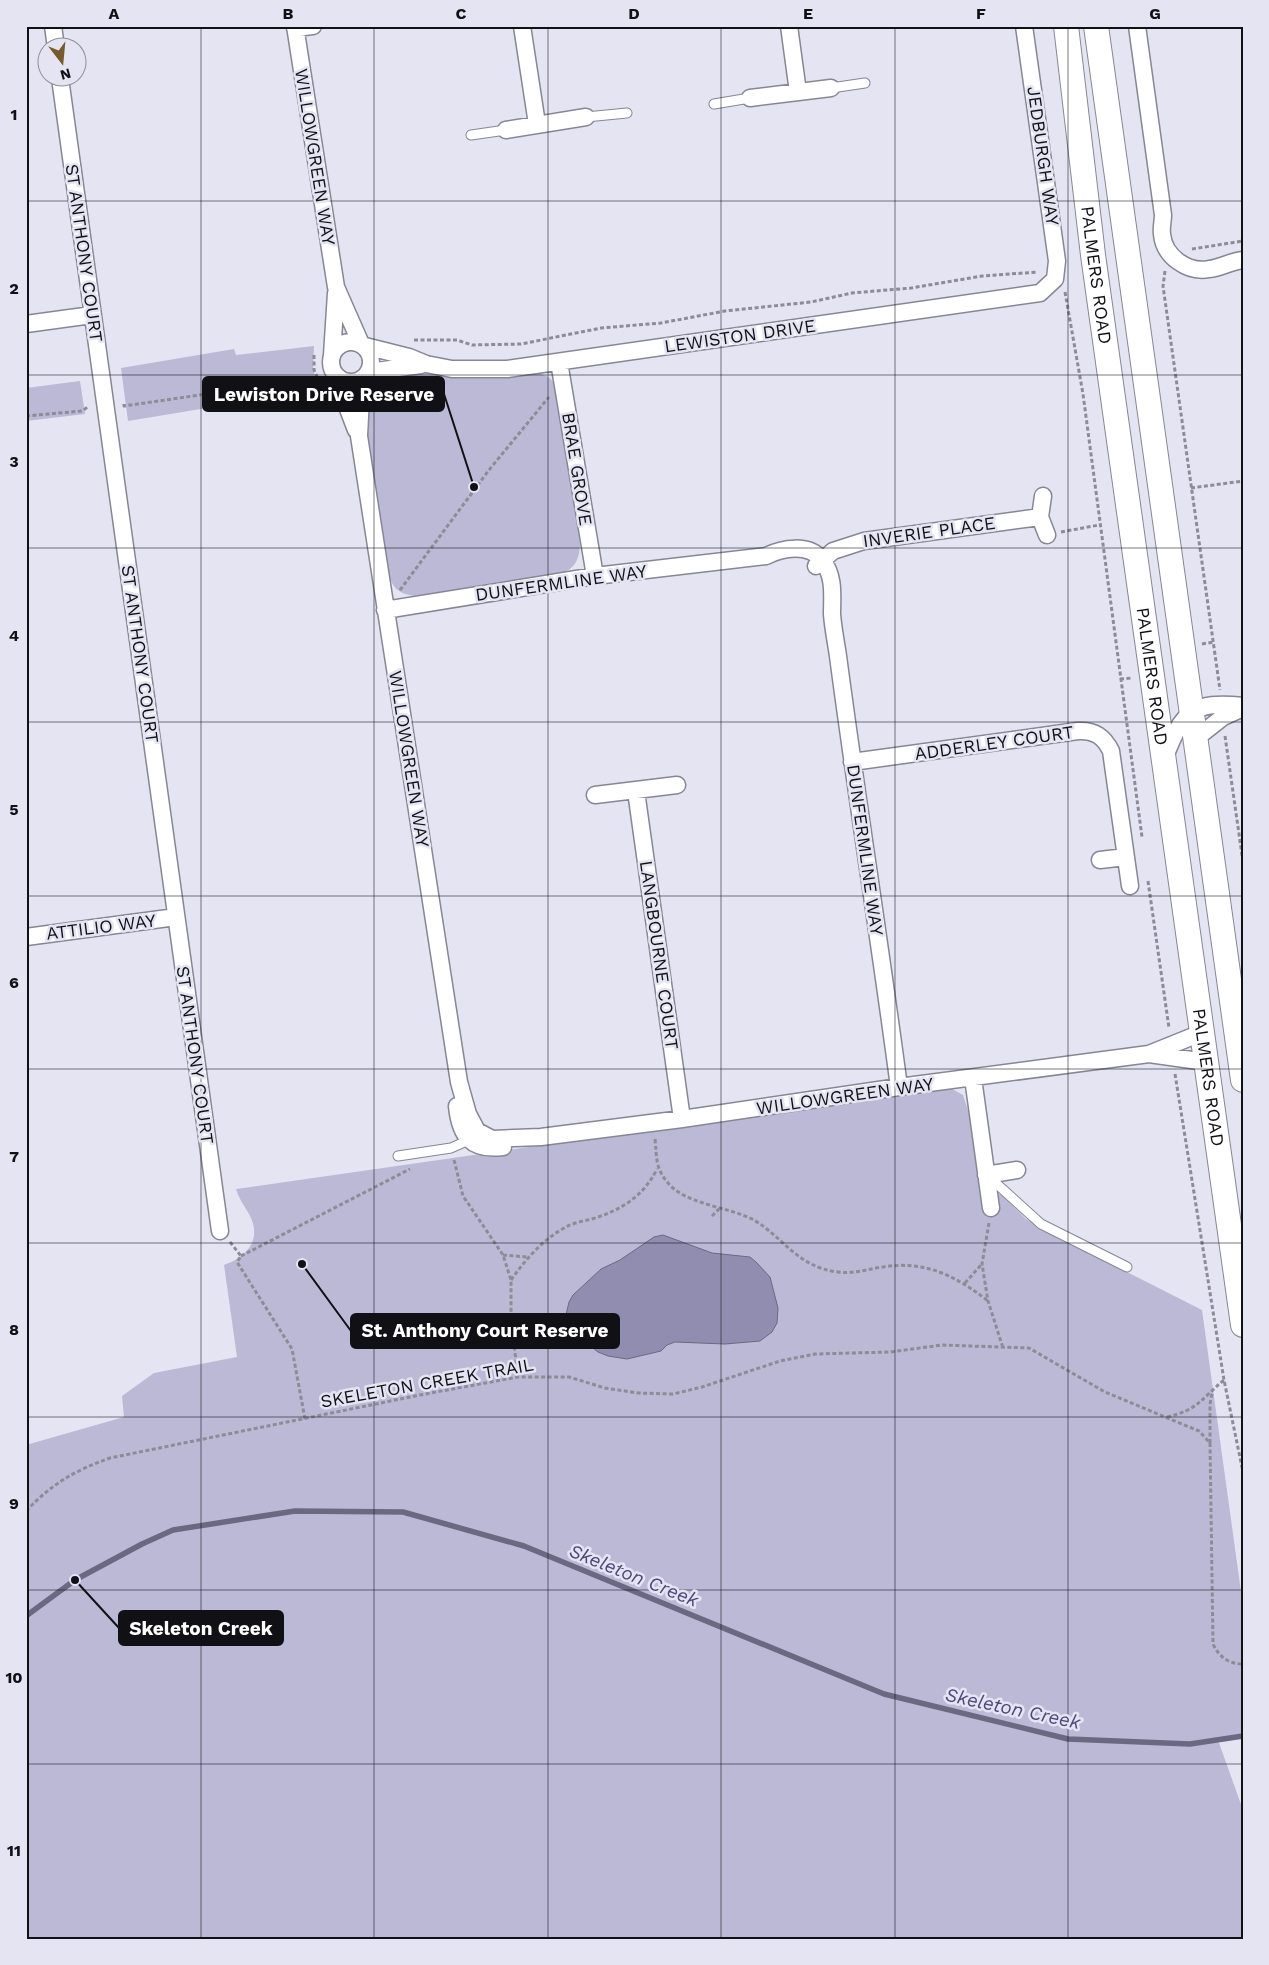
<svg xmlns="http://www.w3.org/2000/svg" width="1269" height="1965" font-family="'Work Sans',sans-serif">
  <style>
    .green { fill: #bcb9d7 }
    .water { fill: #918db1; stroke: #6b6882 }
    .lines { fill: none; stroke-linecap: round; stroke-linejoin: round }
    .stream { stroke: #6b6882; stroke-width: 5.5 }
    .lane-casing { stroke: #878694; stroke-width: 11 }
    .street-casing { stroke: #878694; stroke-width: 19 }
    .secondary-casing { stroke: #878694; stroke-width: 26 }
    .path { stroke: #8c8b96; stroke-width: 3; stroke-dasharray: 4 2.5; stroke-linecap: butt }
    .lane { stroke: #fff; stroke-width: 9 }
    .street { stroke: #fff; stroke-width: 16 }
    .secondary { stroke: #fff; stroke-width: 24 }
    .grid { fill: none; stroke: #111015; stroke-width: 1; stroke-opacity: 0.55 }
    .labels { text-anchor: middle; stroke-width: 5; stroke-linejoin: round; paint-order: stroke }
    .street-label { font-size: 18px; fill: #111015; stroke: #e5e4f3 }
    .water-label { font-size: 19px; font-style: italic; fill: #4f477a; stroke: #e5e4f3 }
    .leader { fill: none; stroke: #111015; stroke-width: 2 }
    .callout-dot { fill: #111015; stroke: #e5e4f3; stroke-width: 2 }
    .callout { fill: #111015; stroke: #111015; stroke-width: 2 }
    .callout-label { font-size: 19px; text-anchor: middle; font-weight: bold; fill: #fff }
    .neatline { fill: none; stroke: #111015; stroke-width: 2 }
    .grid-label { font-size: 16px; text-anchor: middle; font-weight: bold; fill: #111015 }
  </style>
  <rect width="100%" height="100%" fill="#e5e4f3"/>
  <path class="green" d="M314 346 313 370 318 385 242 394 243 402 128 421 121 368 234 349 236 355Z
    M403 371 536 373C543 374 549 376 553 382 564 396 577 518 580 544 579 561 575 569 558 575L415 596C402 594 395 591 390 579 383 537 354 413 373 380Z
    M80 381 85 414 26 421V388Z
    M940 1088 952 1089 963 1095 996 1195 1001 1194 1026 1219 1046 1231 1202 1310 1243 1606V1736L1218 1740 1243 1810V1939H26V1445L124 1417 122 1396 154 1373 237 1357 224 1265C247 1257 263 1239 249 1214 244 1205 239 1199 236 1189Z"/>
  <path class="water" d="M663 1235 712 1253 750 1257 757 1263 770 1277 778 1308 777 1323 772 1332 760 1341 725 1344 675 1342 667 1345 661 1351 627 1359 608 1356 598 1352 578 1336 570 1328 566 1315 569 1302 573 1295 601 1269 620 1260 654 1237Z"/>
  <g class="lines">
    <path class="stream" d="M26 1616 75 1580 142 1544 173 1530 295 1511 403 1512 524 1546 884 1694 1068 1739 1190 1744 1243 1736"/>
    <g class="lane-casing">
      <path id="lane" d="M831 88 865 83
        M714 104 750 98
        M586 117 627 113
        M471 135 506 130
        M398 1156 451 1148 469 1140
        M988 1176 1041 1224 1127 1267"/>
    </g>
    <g class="street-casing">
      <path id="street" d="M53 26 56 48
        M295 26 336 287 361 344
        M522 26 537 124
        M789 26 798 92
        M1137 26 1163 215C1163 221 1161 228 1162 234 1164 257 1188 273 1209 269 1221 268 1231 261 1243 260
        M295 28 313 26
        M60 78 220 1231
        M750 98 831 88
        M506 130 586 117
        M26 324 92 315
        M331 362a20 20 0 1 1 40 0a20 20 0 1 1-40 0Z
        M365 346 409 357 426 364 452 369H507L1040 293 1055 279 1057 261 1024 26
        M332 355 336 293
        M559 362 595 576
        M368 372 421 365
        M335 375 356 430
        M365 376 361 397 359 436 459 1082 468 1114 477 1131 492 1139 541 1137 682 1119 899 1087 1149 1054 1201 1033
        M1043 496 1040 517 1047 535
        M816 566 833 551 864 541 1040 517
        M385 610 595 576 766 556C782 548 809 543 822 560 835 576 832 596 832 614 833 628 836 642 838 656 857 800 880 943 899 1087
        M1195 739 1223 717 1243 708
        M1165 757C1182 713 1192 700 1243 706
        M852 762 1078 731C1095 730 1104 737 1111 751L1130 886
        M636 791 682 1119
        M595 795 677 785
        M1100 860 1126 857
        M26 937 176 917
        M1149 1054 1206 1062
        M973 1078 991 1208
        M457 1106C460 1136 471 1151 503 1147
        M986 1175 1017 1170"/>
    </g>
    <g class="secondary-casing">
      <g id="secondary">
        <path id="s1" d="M1066 26 1093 255 1243 1325"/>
        <path d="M1096 26 1243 1080"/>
      </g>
    </g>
    <path class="path" d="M1192 249 1243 241
      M1165 271 1163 286 1220 690
      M1065 292 1083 394 1142 837
      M414 340H457L472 345 521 344 601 328 661 323 725 311 811 302 852 293 911 288 982 276 1038 272
      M314 355V370L319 381
      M379 394 387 390 388 385
      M124 404V406L317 378
      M26 416 82 411 89 406
      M1191 488 1243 481
      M1061 532 1099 525
      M400 590 489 470 549 397
      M1202 644 1214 642
      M1120 679 1132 678
      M1225 736 1243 862
      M1148 881 1169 1028
      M1175 1074 1224 1380 1243 1472
      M655 1139C657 1158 655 1169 669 1184 686 1204 728 1207 752 1219 783 1236 796 1267 838 1272 855 1274 868 1269 883 1267 925 1260 956 1276 988 1301
      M454 1160 463 1196 503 1255 511 1280V1320L518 1377
      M712 1216 721 1207
      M989 1223 982 1264 988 1301 1003 1348
      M230 1242 241 1256 237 1262 292 1349 305 1419
      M503 1255 527 1257
      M241 1256 410 1169
      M511 1280C526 1259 542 1240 566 1227 573 1223 583 1221 592 1219 621 1210 643 1197 657 1169
      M965 1283 981 1265
      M1167 1417C1198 1410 1201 1399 1224 1380
      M1210 1443V1404L1213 1389
      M26 1511C53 1483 74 1471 110 1458L420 1395 518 1377H569L605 1388 638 1393 673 1394 702 1387 780 1361 815 1354 890 1352 942 1345 1029 1348 1105 1392 1199 1431 1210 1443 1213 1644C1219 1657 1229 1664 1243 1664"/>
    <use href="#lane" class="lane"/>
    <use href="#street" class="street"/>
    <use href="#secondary" class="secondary"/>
  </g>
  <path class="grid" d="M201 26V1939M374 26V1939M548 26V1939M721 26V1939M895 26V1939M1068 26V1939M26 201H1243M26 375H1243M26 548H1243M26 722H1243M26 896H1243M26 1069H1243M26 1243H1243M26 1417H1243M26 1590H1243M26 1764H1243"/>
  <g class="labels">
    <g class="street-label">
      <text transform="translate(1043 156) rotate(82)" y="6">JEDBURGH WAY</text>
      <text transform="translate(315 157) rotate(81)" y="6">WILLOWGREEN WAY</text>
      <text transform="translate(84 253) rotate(82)" y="6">ST ANTHONY COURT</text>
      <text dy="6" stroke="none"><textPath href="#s1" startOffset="251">PALMERS ROAD</textPath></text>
      <text transform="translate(740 336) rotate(-8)" y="6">LEWISTON DRIVE</text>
      <text transform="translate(577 469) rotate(81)" y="6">BRAE GROVE</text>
      <text transform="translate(929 532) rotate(-8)" y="6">INVERIE PLACE</text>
      <text transform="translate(561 583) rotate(-8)" y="6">DUNFERMLINE WAY</text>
      <text transform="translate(140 654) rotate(82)" y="6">ST ANTHONY COURT</text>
      <text dy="6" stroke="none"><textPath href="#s1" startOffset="656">PALMERS ROAD</textPath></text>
      <text transform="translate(994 743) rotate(-8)" y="6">ADDERLEY COURT</text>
      <text transform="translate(409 759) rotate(81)" y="6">WILLOWGREEN WAY</text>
      <text transform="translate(865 850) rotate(82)" y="6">DUNFERMLINE WAY</text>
      <text transform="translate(101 927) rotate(-7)" y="6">ATTILIO WAY</text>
      <text transform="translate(659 955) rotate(82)" y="6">LANGBOURNE COURT</text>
      <text transform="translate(195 1055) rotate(82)" y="6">ST ANTHONY COURT</text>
      <text dy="6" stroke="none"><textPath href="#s1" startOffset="1061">PALMERS ROAD</textPath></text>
      <text transform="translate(845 1096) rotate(-8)" y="6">WILLOWGREEN WAY</text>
      <text transform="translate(427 1383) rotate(-10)" y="6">SKELETON CREEK TRAIL</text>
    </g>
    <g class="water-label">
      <text transform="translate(634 1575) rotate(22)" y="7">Skeleton Creek</text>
      <text transform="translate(1013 1708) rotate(12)" y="7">Skeleton Creek</text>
    </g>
  </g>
  <path class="leader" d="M474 487L444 394M302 1264L351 1331M75 1580L119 1628"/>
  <g class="callout-dot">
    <circle cx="474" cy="487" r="5"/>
    <circle cx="302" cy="1264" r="5"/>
    <circle cx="75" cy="1580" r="5"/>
  </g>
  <g class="callout">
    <rect x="203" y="377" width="241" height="34" rx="5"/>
    <rect x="351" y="1314" width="268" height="34" rx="5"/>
    <rect x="119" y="1611" width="164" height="34" rx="5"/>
  </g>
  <g class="callout-label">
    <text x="324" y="401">Lewiston Drive Reserve</text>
    <text x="485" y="1337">St. Anthony Court Reserve</text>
    <text x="201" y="1635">Skeleton Creek</text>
  </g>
  <rect width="1269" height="1965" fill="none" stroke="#e5e4f3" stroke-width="55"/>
  <g transform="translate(62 62) rotate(164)"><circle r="24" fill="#e5e4f3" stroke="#908f9a"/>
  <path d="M0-4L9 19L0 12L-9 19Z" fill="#78592e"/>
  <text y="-8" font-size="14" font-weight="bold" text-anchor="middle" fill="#111015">N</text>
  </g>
  <rect x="28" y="28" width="1214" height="1910" class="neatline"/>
  <g class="grid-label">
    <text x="114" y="19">A</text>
    <text x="288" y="19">B</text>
    <text x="461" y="19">C</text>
    <text x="634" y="19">D</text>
    <text x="808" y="19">E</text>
    <text x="981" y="19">F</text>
    <text x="1155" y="19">G</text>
    <text x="14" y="120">1</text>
    <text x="14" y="294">2</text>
    <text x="14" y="467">3</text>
    <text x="14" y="641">4</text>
    <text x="14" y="815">5</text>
    <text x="14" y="988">6</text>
    <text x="14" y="1162">7</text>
    <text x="14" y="1335">8</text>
    <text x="14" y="1509">9</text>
    <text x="14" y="1683">10</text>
    <text x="14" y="1856">11</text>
  </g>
</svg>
